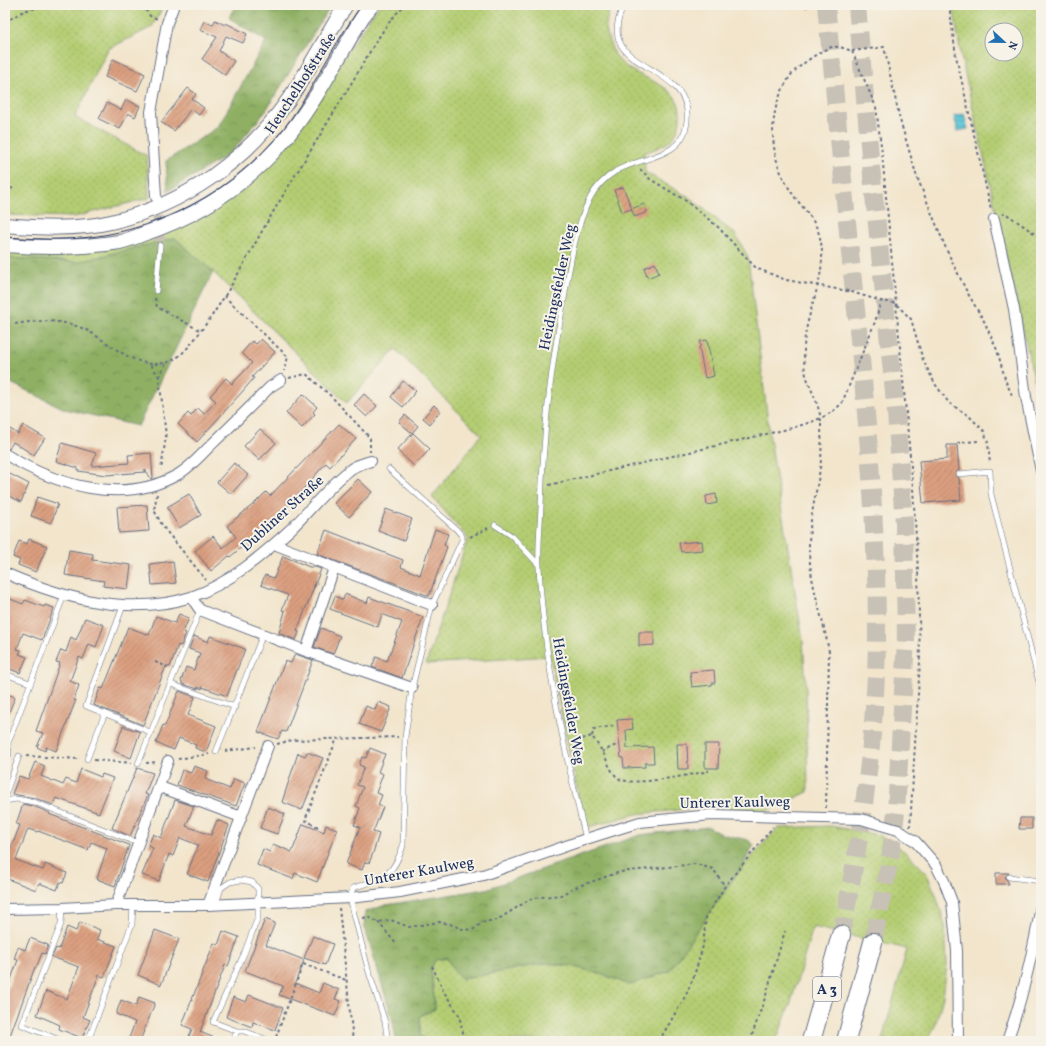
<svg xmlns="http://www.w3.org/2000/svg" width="1046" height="1046" font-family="Vollkorn,serif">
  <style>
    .green { fill: url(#green-dots); stroke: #687e68; fill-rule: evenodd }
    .forest { fill: url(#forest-crowns); stroke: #557061 }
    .water { fill: url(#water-rules); stroke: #3a7a9a }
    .building { fill: url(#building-hatch) }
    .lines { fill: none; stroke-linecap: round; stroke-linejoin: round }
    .street-tunnel { stroke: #c7c1b6; stroke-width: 10; stroke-dasharray: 10 5; stroke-linecap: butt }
    .highway-tunnel { stroke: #c7c1b6; stroke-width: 18; stroke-dasharray: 18 9; stroke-linecap: butt }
    .lane-casing { stroke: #666f84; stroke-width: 6 }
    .street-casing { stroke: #666f84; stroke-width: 12 }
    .secondary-casing { stroke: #666f84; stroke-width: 16 }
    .highway-casing { stroke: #666f84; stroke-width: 20 }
    .path { stroke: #666f84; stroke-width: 2; stroke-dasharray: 3 3; stroke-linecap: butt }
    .lane { stroke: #fff; stroke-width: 5 }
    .street { stroke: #fff; stroke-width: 10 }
    .secondary { stroke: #fff; stroke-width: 14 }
    .highway { stroke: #fff; stroke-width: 18 }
    .tram { stroke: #1b2f5e; stroke-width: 1 }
    .labels { text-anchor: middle; stroke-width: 4; stroke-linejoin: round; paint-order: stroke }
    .shield { fill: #f7f3e8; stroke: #5d6a87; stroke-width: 1 }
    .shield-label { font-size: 14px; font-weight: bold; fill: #1b2f5e }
    .street-label { font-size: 15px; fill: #1b2f5e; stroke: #f7f3e8 }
  </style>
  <defs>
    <pattern id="green-dots" width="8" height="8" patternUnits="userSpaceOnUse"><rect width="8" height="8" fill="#b4cd72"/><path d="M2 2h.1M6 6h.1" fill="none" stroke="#9ab065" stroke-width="1.8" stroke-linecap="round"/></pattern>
    <pattern id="forest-crowns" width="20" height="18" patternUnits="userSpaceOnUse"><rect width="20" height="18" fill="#8fb064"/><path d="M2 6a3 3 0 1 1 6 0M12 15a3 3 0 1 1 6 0" fill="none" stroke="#749056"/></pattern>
    <pattern id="water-rules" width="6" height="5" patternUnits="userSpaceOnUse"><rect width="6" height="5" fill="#5ac5d5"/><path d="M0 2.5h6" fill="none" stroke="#4aa0b0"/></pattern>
    <pattern id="building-hatch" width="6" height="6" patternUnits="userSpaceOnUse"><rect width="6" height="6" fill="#db9f7f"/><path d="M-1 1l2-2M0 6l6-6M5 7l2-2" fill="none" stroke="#b1826b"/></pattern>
  </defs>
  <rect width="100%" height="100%" fill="#f7f3e8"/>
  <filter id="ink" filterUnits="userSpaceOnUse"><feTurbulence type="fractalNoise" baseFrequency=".025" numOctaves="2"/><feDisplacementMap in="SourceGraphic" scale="8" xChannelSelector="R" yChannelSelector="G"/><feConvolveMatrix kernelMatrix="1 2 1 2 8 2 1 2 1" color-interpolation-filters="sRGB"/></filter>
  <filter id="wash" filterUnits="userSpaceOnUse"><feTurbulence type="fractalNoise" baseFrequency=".012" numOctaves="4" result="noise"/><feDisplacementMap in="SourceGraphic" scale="16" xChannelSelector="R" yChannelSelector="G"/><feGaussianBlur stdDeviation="0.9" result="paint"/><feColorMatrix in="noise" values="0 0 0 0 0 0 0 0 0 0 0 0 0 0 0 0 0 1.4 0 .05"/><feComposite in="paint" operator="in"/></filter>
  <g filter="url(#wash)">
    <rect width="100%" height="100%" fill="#f2e5cc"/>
    <path class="green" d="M5 5H164L152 27 108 49 75 117 147 156 149 198 74 217 5 215Z
      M379 5H609C610 13 605 21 606 29 607 36 611 47 614 53 630 83 685 78 680 120 677 142 663 146 644 153L645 172 690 198 735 234 748 257 770 439 803 640 806 688 808 792 759 814 711 807 636 814 585 828 550 656 426 664 468 538 432 497 481 435 395 349 347 403 213 272 175 238 78 262 5 258V250L114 247 252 181 345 55Z
      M953 5H1041V410L961 56ZM992 30H1016V54H992Z
      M831 826 879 835 904 851 926 872 936 895 945 925 947 965 943 997 935 1026 927 1041H882L907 949 813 927 791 1002 776 1041H428L420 1035V1016L435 1009 431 969 435 960 447 958 454 971 463 979 546 963 572 966 607 976 630 985 669 971 741 868 778 828Z"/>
    <path class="forest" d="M235 5H331L265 112 230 154 168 191 166 161 218 127 266 41 229 18Z
      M175 238 213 272 138 426 65 409 11 383 5 376V258L78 262Z
      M709 827 721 834 748 840 754 845 741 868 669 971 630 985 607 976 572 966 546 963 463 979 454 971 447 958 435 960 431 969 435 1009 420 1016V1035L428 1041H396L393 1021 364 925 365 912 386 905 486 889 640 835Z"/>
    <path class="water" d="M964 114 968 129 958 131 954 116Z"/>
    <g id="blocks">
      <path class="building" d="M215 20 225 25 226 23 247 34 243 43 226 36 219 51 234 61 225 75 202 59 217 37 200 30 204 21 213 25Z
        M113 59 145 74 137 91 105 77Z
        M188 88 196 94 192 99 204 108 199 115 191 109 174 131 161 122Z
        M126 100 140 106 135 117 128 113 120 129 99 119 107 103 121 110Z
        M623 187 632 209 622 212 614 190Z
        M644 204 647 212 635 217 631 209Z
        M655 263 659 273 648 278 644 268Z
        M261 339 275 352 252 377 254 378 242 392 197 442 178 424 188 413 191 416 198 408 204 414 216 401 210 396 226 378 232 384 252 363 242 353 252 341 256 344Z
        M707 340 714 376 705 378 699 347H700V341Z
        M403 381 416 391 403 407 391 397Z
        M303 394 317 407 313 412 315 414 302 428 286 413Z
        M364 394 377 406 367 417 354 405Z
        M434 405 440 411 430 424 423 418Z
        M405 415 418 426 412 433 399 422Z
        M339 424 356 439 330 467 326 463 267 530 245 548 243 546 230 557 229 556 211 571 195 551 213 536 223 548 236 537 227 526 256 502 266 492 270 496Z
        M23 425 45 438 34 455 13 442 9 449 5 448V426L18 434Z
        M260 429 276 443 259 460 244 446Z
        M413 433 430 449 414 466 397 450Z
        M62 443 96 453 92 466 129 463 128 455 151 453 153 478 151 479 145 469V472L106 475 78 471V468L56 461Z
        M947 445H957L959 470 955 474 959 478 961 500 923 503 919 461 947 459Z
        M234 463 248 475 231 494 217 482Z
        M8 473 29 484 21 502 5 494V478Z
        M358 479 372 492 349 517 334 503Z
        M189 494 201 515 179 528 167 507Z
        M716 494 717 503 707 505 706 496Z
        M37 497 58 504 51 523 31 516Z
        M147 505 149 531 119 533 117 507Z
        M386 509 412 519 404 541 378 531Z
        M435 529 448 534 444 545 447 547 429 596 317 554 326 530 403 560 401 567 420 575Z
        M29 539 47 546 36 572 18 565 20 560 13 557 19 541 27 544Z
        M702 541 703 550 681 552 679 543Z
        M69 550 93 554 92 560 131 565 128 589 103 586 104 581 65 575Z
        M283 556 312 568V566L321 569 297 631 299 632 296 640 279 633 285 611 282 610 288 595 261 585 265 575 274 578Z
        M173 561 176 583 152 585 150 564Z
        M345 594 367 603 369 597 423 617 402 678 372 667 376 657 387 661 402 622 382 614 378 627 330 609 335 596 343 600Z
        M5 597 23 604 25 600 44 607 45 605 54 608 42 640 23 633 17 649 21 650 19 654 27 657 20 673 5 667Z
        M179 614 189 618 183 632 186 633 181 646 178 645 170 667 166 666 143 725 94 705 100 688 103 689 128 627 149 635 156 616 175 623Z
        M85 618 104 625 96 647 89 644 83 659 79 657 70 681 79 685 74 700H76L56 751 46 747 45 751 37 747 43 733 36 731 60 663 56 662 61 650 66 652 71 637 76 640Z
        M321 628 340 636 333 654 314 647Z
        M639 632H654V645L639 646Z
        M194 636 208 642 210 636 245 649 227 696 202 687V689L198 687V689L182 684V681H181L186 667 194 670 200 653 189 649Z
        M295 654 313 660 286 732 282 731 278 739 258 732 285 661 291 663Z
        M714 670 715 683H712V685L692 687 690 672Z
        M179 691 195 697 188 715 216 726 206 752 195 748 196 745 179 738 174 750 156 743 163 725 165 726Z
        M5 693 15 697 6 720H5Z
        M378 702 391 707 381 732 359 724 366 706 375 710Z
        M632 719 633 729 626 730 627 748 653 747 654 763H645V767L624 768 623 758H621L617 720Z
        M123 726 140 732 131 758 114 751Z
        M677 744H687L688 769H678Z
        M705 744H719L718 768H705Z
        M370 748 385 754 378 772 383 774 376 793 382 795 378 805 383 807 373 832 379 834 373 853 369 863 365 862 362 870 346 864 360 827 354 825 360 808 356 806 363 787 357 785 364 767 359 765 362 757 366 758Z
        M307 752 323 758 302 810 282 802 298 753 305 756Z
        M35 762 45 766 41 776 63 785 66 779 76 783 81 769 101 777 102 774 113 778 99 813 56 798 53 805 35 798 12 794 19 776 28 779Z
        M194 766 208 771 205 779 230 789 234 779 245 783 236 806 177 785 182 770 191 773Z
        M137 768 153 773 145 794 148 795 130 836 112 828Z
        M175 800 194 806 186 826 211 835 217 820 229 825 208 882 187 874 198 845 180 838 173 856 169 854 159 881 142 875 153 848 148 846 153 834 161 838Z
        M23 804 33 806 50 813 49 814 129 845 115 886 97 879 107 848 91 842 88 850 38 831 37 832 28 829 16 860 43 870 45 864 67 873 63 883 60 882 57 890 39 883 36 890 5 878V864L20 825 16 824Z
        M268 807 285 814 277 834 260 828Z
        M1020 818H1032V829H1019Z
        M303 824 324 832 326 825 337 829 317 882 295 873 293 879 257 865 263 849 270 852 273 844 292 852Z
        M996 873H1009L1005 877 1009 884H996Z
        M265 919 275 923 266 945 304 960 295 983 319 993 323 983 339 990 335 999 341 1001 335 1016 279 995 283 986 245 971Z
        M80 922 100 930 97 939 116 946 104 977 99 975 83 1017 90 1020 82 1038 59 1029 60 1025 37 1015 46 991 67 999 79 967 52 957 56 948 59 949 67 927 76 931Z
        M155 930 179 939 161 985 138 975Z
        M223 931 239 937 228 966 225 965 200 1032 222 1041H187L192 1029 182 1025 214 943 218 945Z
        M313 936 333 944 325 965 304 958Z
        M30 938 48 945 45 954 42 953 36 968 35 967 8 1041H5V996L18 960 14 959 18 947 25 950Z
        M249 995 283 1008 275 1030 253 1022 252 1027 226 1017 233 997 246 1002Z
        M139 997 155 1003 140 1041H128L135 1022 116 1014 121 1000 136 1006Z"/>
    </g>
  </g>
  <g filter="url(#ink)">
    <use href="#blocks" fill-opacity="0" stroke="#666f84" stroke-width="1"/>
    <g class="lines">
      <path class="street-tunnel" d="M156 201 160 245"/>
      <path class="highway-tunnel" d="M826 5C835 94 843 183 852 272 865 394 877 515 877 637 876 738 861 838 841 935
        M857 5 870 156 896 412 904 523 906 640 896 812 890 860 873 942"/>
      <g class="lane-casing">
        <path id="lane" d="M156 291 160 245
          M5 326 7 325
          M959 474 990 471 991 494 1041 690
          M495 525 512 536 539 565
          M123 606 86 706 150 732
          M5 674 30 683
          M171 684 235 707
          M216 752 263 634
          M9 754 8 743 64 595
          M87 759 105 713
          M138 764 200 610
          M5 796 19 756
          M5 801 16 799 34 802 138 843
          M586 839C564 749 544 660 539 567 538 547 540 527 541 506 543 442 549 379 561 316 568 279 573 232 590 198 596 187 605 178 616 171 641 156 684 159 687 121 693 59 590 74 624 5
          M1009 877 1041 881
          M216 904 221 888 230 882 241 880 252 882 258 889V917L244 954 213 1022 237 1031 233 1041
          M62 908 61 924 22 1025 62 1041
          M237 1031H244L270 1041
          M88 1041 132 924 133 905
          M388 1041 385 1022 368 969 350 898 353 888C382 878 392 879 403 846L405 737 412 688 432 605 462 540V536L457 530 389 469"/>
      </g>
      <g class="street-casing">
        <path id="street" d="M156 197 151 112 167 23 174 5
          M994 219 1014 309 1026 397 1041 471
          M5 454C55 485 122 506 177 475 190 468 201 455 211 445 231 426 250 407 270 387L281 380
          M274 544 432 605
          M5 573C62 598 129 617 191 597 229 584 264 554 293 527 312 508 330 485 351 469 356 465 365 463 371 461
          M191 597 200 610 306 651 412 688
          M306 651 334 568
          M160 787 241 817
          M116 905 168 761
          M208 905 268 746
          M5 909 62 908 116 905H208L350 898 400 892 483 875 586 839 640 822 711 815 861 819 898 830 915 841 936 865 944 881 952 902 957 951 958 1041
          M1007 1041C1023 998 1033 951 1041 906"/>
      </g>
      <g class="secondary-casing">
        <path id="secondary" d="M5 225C39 228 77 230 111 222 184 205 247 160 289 99 310 69 326 36 346 5
          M5 245C43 248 82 248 120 242 128 240 136 237 143 234 195 217 242 187 279 146 313 108 337 59 363 16L372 5"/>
      </g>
      <g class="highway-casing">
        <path id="highway" d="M811 1041 841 935
          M846 1041 873 942"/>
      </g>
      <path class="path" d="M142 5 150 16 158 19
        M806 5 807 10
        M949 5 956 56 991 209
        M5 22 24 11 49 5
        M852 51 884 47 900 120 917 177 947 251 967 292 984 321 997 350 1006 382 1012 395 1015 396
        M640 169 650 179 686 201 718 227 756 268 786 280 848 291 881 301 895 303 911 319 923 360 935 384 949 403 969 416 984 431 988 443 990 464
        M5 190 13 188
        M1002 215 1005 213 1041 238
        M224 296 288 357 284 371
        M155 298 157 307 201 331
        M15 324C38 320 64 319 86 330 111 343 134 369 164 363 179 361 192 343 200 332 227 297 247 257 269 219 296 173 325 128 352 82 367 58 384 23 405 5
        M151 365 159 377 166 436 161 470
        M159 377 166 363
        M289 378 306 374 332 397 370 438V452
        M957 443 978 441
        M549 485 792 428C811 422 828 418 842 403L875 322 881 301
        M157 494 154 510 163 527 206 580
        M470 537 488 528
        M314 587 316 583 318 584
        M155 662 168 667
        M592 736 594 729 614 726
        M571 742 592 736C595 741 599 746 602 751 608 761 609 770 618 778 629 788 693 774 709 771
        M277 744 293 740 398 737
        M225 751 256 747
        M602 752 616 745
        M26 756 80 759
        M178 759 209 754
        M94 760 132 763
        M146 763 158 762
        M826 808 829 652C823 616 809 583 809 546 809 517 818 489 821 460 822 447 821 434 821 422 820 405 809 388 805 371 804 364 804 357 804 350 804 311 831 274 819 234 815 221 806 211 797 200 777 174 769 144 775 112 777 100 784 85 791 75 797 67 823 48 833 47 839 46 846 49 852 51L876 107 882 153 913 488 918 571 920 661 910 827
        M318 827 305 820 337 738
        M339 908 353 1041
        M363 918 368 917 378 922 391 920 409 927 439 922 450 924 465 930 474 929 483 922 497 920 532 898 561 895 573 888 620 872 696 864 713 869 725 886
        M378 922 397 945
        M5 928 8 919
        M432 966 444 992 459 1015 465 1041
        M276 1037 303 964 346 980
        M659 1041 686 995 694 976 703 946 706 917 725 886 773 827
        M750 1041 766 995 785 931"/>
      <use href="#lane" class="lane"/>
      <use href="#street" class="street"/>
      <use href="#secondary" class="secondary"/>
      <use href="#highway" class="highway"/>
      <path class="tram" d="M5 237C25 238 45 240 65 239 153 236 238 192 290 120 316 83 335 41 362 5"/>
    </g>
  </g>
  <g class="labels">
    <rect class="shield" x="813" y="977" width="28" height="24" rx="3"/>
    <g class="shield-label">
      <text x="827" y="994">A 3</text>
    </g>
    <g class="street-label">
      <text transform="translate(300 83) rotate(-57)" y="5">Heuchelhofstraße</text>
      <text transform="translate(557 287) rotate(-78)" y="5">Heidingsfelder Weg</text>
      <text transform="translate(282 513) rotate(-42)" y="5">Dubliner Straße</text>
      <text transform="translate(569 701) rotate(80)" y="5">Heidingsfelder Weg</text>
      <text transform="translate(735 802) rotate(-1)" y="5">Unterer Kaulweg</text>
      <text transform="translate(419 871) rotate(-10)" y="5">Unterer Kaulweg</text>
    </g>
  </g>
  <rect width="1046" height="1046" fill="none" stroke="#f7f3e8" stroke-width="20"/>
  <g transform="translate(1004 42) rotate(112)"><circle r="19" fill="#f7f3e8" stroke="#9fa5b1"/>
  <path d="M0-3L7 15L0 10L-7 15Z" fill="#1f6fb2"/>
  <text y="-6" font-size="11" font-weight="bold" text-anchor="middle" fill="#1b2f5e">N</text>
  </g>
</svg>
